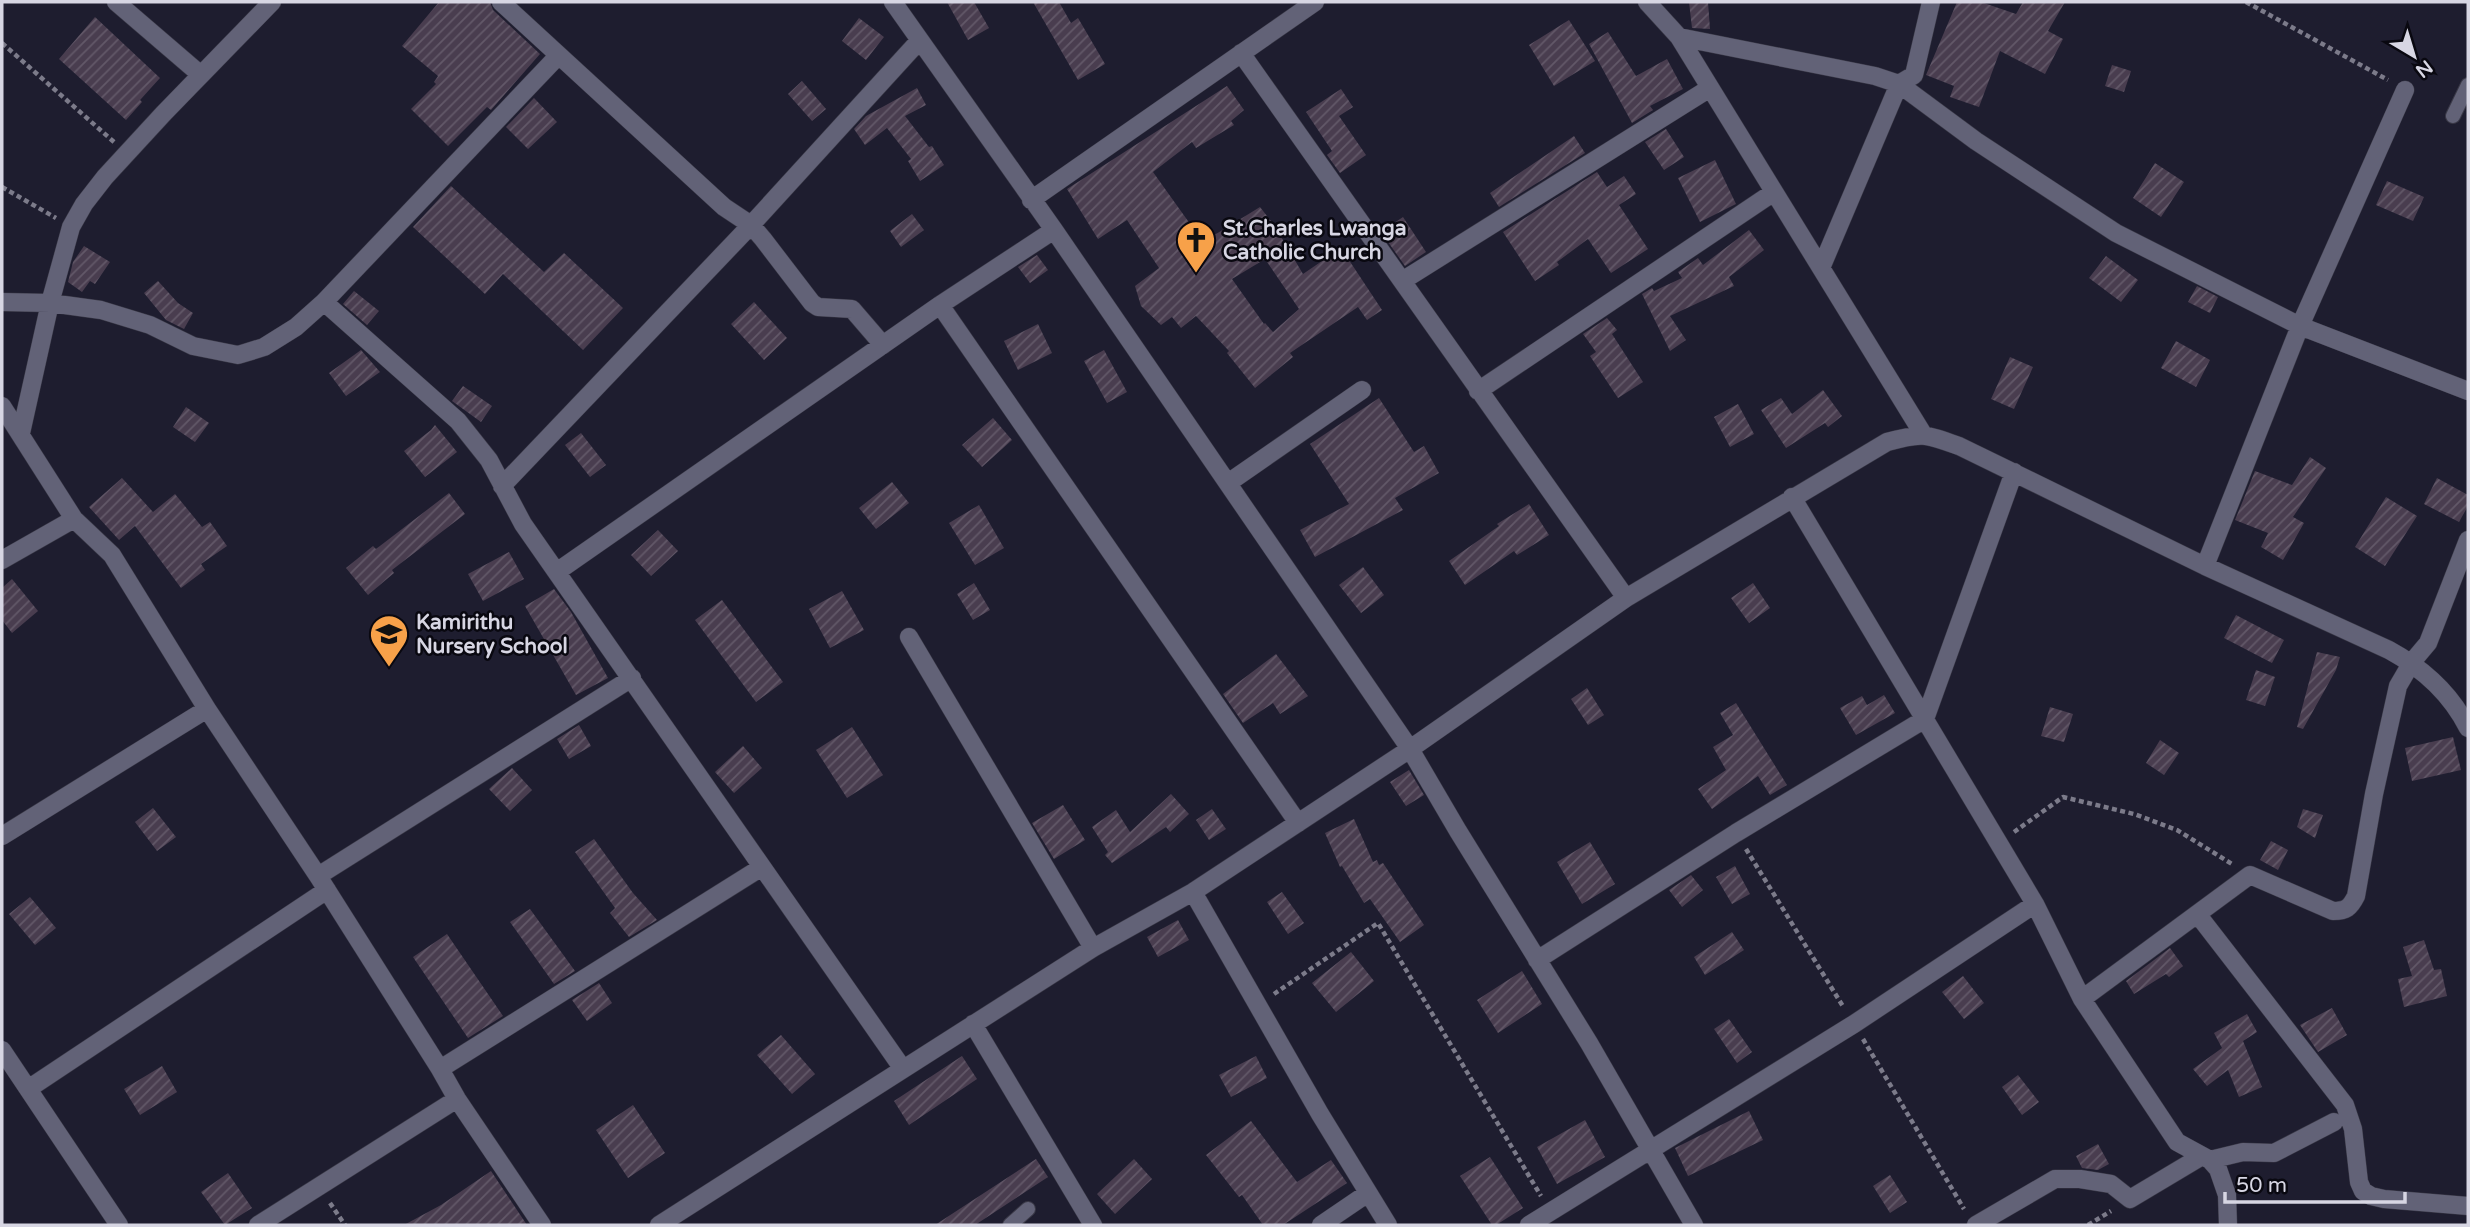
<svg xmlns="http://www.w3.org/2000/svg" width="2470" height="1227" font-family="'Varela Round',sans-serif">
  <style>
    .building { fill: url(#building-hatch); fill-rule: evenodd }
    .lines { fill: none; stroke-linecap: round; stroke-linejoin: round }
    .lane-casing { stroke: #3a3947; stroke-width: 16 }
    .street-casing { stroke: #3a3947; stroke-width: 19 }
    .path { stroke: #7c7b8a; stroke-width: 4.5; stroke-dasharray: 5 3.5; stroke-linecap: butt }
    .lane { stroke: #626277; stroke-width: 14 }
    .street { stroke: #626277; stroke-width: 18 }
    .labels { text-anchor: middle; stroke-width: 5; stroke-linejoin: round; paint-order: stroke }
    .poi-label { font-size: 21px; font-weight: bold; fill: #d7d6e3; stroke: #090810; text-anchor: start }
  </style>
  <defs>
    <pattern id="building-hatch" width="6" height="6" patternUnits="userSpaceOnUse" patternTransform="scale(1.75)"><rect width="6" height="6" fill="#493d4f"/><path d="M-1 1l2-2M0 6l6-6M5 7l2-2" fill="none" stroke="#625868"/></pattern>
  </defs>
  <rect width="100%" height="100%" fill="#1e1d2f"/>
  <path class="building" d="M439 2H490L493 10 540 54 491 110 487 107 448 146 411 109 436 84 434 82 438 76 402 46Z
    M947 2H974L989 28 968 40Z
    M1033 2H1059L1071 23 1078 18 1105 64 1078 80Z
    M1689 2H1708L1710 29 1692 28Z
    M1957 2H1981L2016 14 2023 2H2065L2048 31 2063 39 2045 74 2000 51 1979 107 1950 97 1954 86 1926 75Z
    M95 17 160 78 140 100 142 102 126 120 59 59Z
    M859 18 884 37 866 60 842 41Z
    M1569 20 1595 61 1554 86 1529 45Z
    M1608 32 1636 76 1667 59 1683 89 1650 106 1653 110 1632 123 1589 44Z
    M2112 65 2131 71 2124 92 2105 86Z
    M802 81 826 109 812 121 788 94Z
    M1227 86 1244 110 1231 121 1234 125 1196 148 1192 142 1153 172 1203 242 1260 207 1274 225 1303 274 1341 248 1382 310 1367 320 1358 307 1290 353 1293 357 1255 388 1227 353 1229 351 1196 316 1181 328 1172 317 1161 325 1141 306 1135 286 1159 268 1127 220 1098 239 1067 189ZM1265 259 1299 309 1273 332 1265 323 1264 324 1232 279Z
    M917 88 926 105 905 116 929 147 932 146 944 165 920 181 908 161 911 159 887 128 865 145 854 129 866 116Z
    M1341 89 1353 107 1339 116 1366 155 1340 173 1327 155 1332 151 1306 112Z
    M534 98 557 122 528 149 506 127Z
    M1666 129 1684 157 1664 170 1645 142Z
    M1574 136 1585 153 1499 207 1490 193Z
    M1715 160 1736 204 1700 222 1678 178Z
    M2155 163 2184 182 2161 217 2133 198Z
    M1597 172 1607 187 1624 176 1636 194 1619 205 1648 249 1611 273 1588 239 1557 262 1559 265 1535 281 1503 232Z
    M2387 181 2424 197 2413 221 2376 205Z
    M451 186 544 272 564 253 623 308 583 350 503 274 485 294 413 227Z
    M912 214 924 230 901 247 890 231Z
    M1403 217 1426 252 1405 266 1381 232Z
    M1749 230 1764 250 1729 277 1734 286 1670 316 1686 340 1670 351 1642 294 1652 288 1654 291 1682 278 1678 272 1698 258 1703 265Z
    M84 246 110 262 95 284 90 281 82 292 68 282 73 262Z
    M1037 255 1048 270 1030 283 1018 267Z
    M2106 256 2138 280 2121 302 2089 278Z
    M158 281 178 303 193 313 184 329 166 320 144 293Z
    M2197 286 2218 297 2210 313 2188 302Z
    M354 291 379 311 367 325 343 304Z
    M754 302 787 338 764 360 731 324Z
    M1607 318 1617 330 1612 334 1643 382 1618 398 1590 356 1596 352 1583 334Z
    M1038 324 1052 353 1018 370 1004 341Z
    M2176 341 2210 360 2196 387 2161 368Z
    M361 350 380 372 346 396 329 373Z
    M1104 350 1127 392 1107 403 1084 361Z
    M2010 357 2033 367 2014 409 1991 399Z
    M463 386 492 406 481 422 452 401Z
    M1823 390 1842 416 1828 427 1825 423 1786 448 1761 410 1781 398 1792 414Z
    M1379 398 1414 452 1424 446 1439 473 1395 498 1403 510 1315 557 1300 530 1349 504 1310 444Z
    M1738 404 1754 434 1730 447 1714 417Z
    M186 407 209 423 195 442 173 427Z
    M993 418 1012 440 982 467 962 445Z
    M435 425 457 452 425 477 404 451 431 430Z
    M581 433 606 465 590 477 565 445Z
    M2310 457 2326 468 2293 517 2304 523 2283 560 2261 547 2268 533 2235 520 2255 471 2292 485Z
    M122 478 153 512 175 494 202 527 210 522 227 546 201 564 205 570 181 588 135 526 119 540 89 507Z
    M2437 478 2468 495V506L2459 522 2424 504Z
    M892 482 909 503 876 529 859 508Z
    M449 493 465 514 392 570 394 573 368 595 346 568 373 546 376 549Z
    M2386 497 2417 516 2385 566 2355 547Z
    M1529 504 1549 535 1517 555 1514 551 1465 585 1449 561 1499 526 1497 524Z
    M979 505 1004 548 975 565 949 523Z
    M658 530 678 551 651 576 631 555Z
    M509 552 524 579 483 601 468 574Z
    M1363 567 1384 595 1361 613 1339 585Z
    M12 579 38 611 12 633 2 620V588Z
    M974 583 990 610 973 620 957 594Z
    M1753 583 1770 608 1749 623 1731 598Z
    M554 589 571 612 608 678 576 695 525 606Z
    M842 591 864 630 830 648 809 609Z
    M722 600 783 682 756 702 695 620Z
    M2236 615 2284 640 2272 663 2224 638Z
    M2317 652 2340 657 2336 670 2303 729 2297 727Z
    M1276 654 1308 696 1280 714 1273 703 1243 723 1223 694Z
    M2256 670 2275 677 2265 706 2246 700Z
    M1587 688 1604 715 1588 725 1571 699Z
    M1884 695 1895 713 1856 735 1840 708 1862 696 1867 705Z
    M1736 703 1787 785 1770 795 1758 776 1712 809 1698 789 1726 770 1713 747 1733 735 1720 713Z
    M2050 707 2073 714 2064 742 2041 736Z
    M579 725 591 746 569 759 557 739Z
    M852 727 883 775 847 798 816 750Z
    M2453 737 2461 770 2412 781 2405 748Z
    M2160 740 2179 753 2164 775 2146 763Z
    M743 746 762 768 734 793 715 772Z
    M512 768 532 790 510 811 489 789Z
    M1409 770 1424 795 1406 806 1390 782Z
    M1171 794 1189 814 1170 832 1166 827 1112 863 1105 855 1108 852 1092 827 1116 810 1130 832Z
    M1063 805 1085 840 1054 859 1032 823Z
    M153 808 176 837 157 851 135 822Z
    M1212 809 1226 829 1209 840 1196 820Z
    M2303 809 2323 815 2315 838 2297 827Z
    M1354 819 1373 862 1377 860 1379 865 1383 863 1424 925 1400 942 1370 899 1364 903 1342 866 1340 867 1325 833Z
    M594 839 633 893 657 920 629 937 610 913 615 908 575 852Z
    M2271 841 2288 850 2278 870 2260 860Z
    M1590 842 1615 884 1582 904 1557 862Z
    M1735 866 1750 894 1732 904 1716 877Z
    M1691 875 1703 890 1682 907 1669 890Z
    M1282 892 1304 923 1288 934 1267 902Z
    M30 897 56 928 35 945 9 914Z
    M530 909 575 971 554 984 510 922Z
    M1178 920 1189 940 1158 957 1147 937Z
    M1732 932 1744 950 1705 975 1694 957Z
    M447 934 503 1016 468 1038 413 957Z
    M2424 940 2434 970 2441 969 2447 996 2404 1007 2398 979 2412 976 2403 947Z
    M2170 948 2183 966 2169 977 2166 974 2134 994 2126 981Z
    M1351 952 1374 981 1336 1012 1312 983Z
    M1522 971 1542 1004 1498 1033 1477 1000Z
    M1963 976 1984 1003 1964 1019 1942 992Z
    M599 983 612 1003 587 1021 572 1000Z
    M2332 1008 2347 1035 2318 1052 2300 1025Z
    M2247 1014 2257 1032 2243 1041 2262 1087 2239 1097 2228 1070 2207 1086 2193 1069 2222 1048 2214 1033Z
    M1729 1019 1752 1052 1737 1063 1714 1029Z
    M781 1035 815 1074 792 1094 757 1055Z
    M962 1056 977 1079 909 1125 894 1101Z
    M1256 1056 1267 1078 1231 1097 1219 1075Z
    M162 1066 177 1092 140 1115 124 1089Z
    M2018 1075 2039 1102 2022 1115 2002 1087Z
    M633 1105 665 1153 628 1178 596 1130Z
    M1749 1111 1763 1140 1688 1176 1675 1148Z
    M1585 1120 1605 1157 1557 1184 1537 1147Z
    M1251 1121 1297 1182 1331 1160 1347 1183 1283 1225H1263L1242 1195 1239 1197 1206 1155Z
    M2098 1144 2109 1164 2098 1170 2082 1168 2076 1156Z
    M1490 1157 1523 1208 1496 1225H1492L1460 1176Z
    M1036 1159 1048 1177 975 1225H935Z
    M1134 1159 1152 1179 1115 1214 1097 1194Z
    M491 1171 527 1225H404L441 1205Z
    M228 1173 252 1208 225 1225 201 1192Z
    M1890 1175 1907 1202 1890 1213 1873 1186Z"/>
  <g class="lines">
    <g class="lane-casing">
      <path id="lane" d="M2453 116 2468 85
        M1010 1225 1028 1209"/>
    </g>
    <g class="street-casing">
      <path id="street" d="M116 2 201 75
        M501 2 724 207 751 225 763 239 812 303 818 307 852 309 883 345
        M893 2 1054 230 1410 749 1458 831 1589 1043 1694 1225
        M1647 2 1679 37 1923 434
        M1679 37 1875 76 1899 84 1976 141 2116 233 2300 326 2468 391
        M1241 53 1626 598
        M1031 200 1315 2
        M1821 268 1899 84 1914 75 1931 2
        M1402 281 1710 88
        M2 302 50 303 101 310 150 325 193 346 238 355 264 347 296 327 324 302 558 56
        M324 302 458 421 489 460 523 524 903 1069
        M940 305 1298 823
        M1478 391 1774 192
        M2 406 74 519 112 555 207 709 318 876 440 1069 457 1099 542 1225
        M21 433 50 303 71 227 84 204 105 177 164 113 272 2
        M1228 483 1362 390
        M502 486 751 225 919 41
        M1792 497 2035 904 2082 999 2177 1142 2210 1160 2218 1169 2227 1195 2228 1225
        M2 560 74 519
        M2205 566 2300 326 2405 90
        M558 571 940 305 1054 230
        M909 637 1093 948
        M2 836 207 709
        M318 876 632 678
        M1193 892 1320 1114 1388 1225
        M2198 915 2345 1105 2353 1129 2359 1182 2363 1191 2371 1196 2384 1199 2468 1206
        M1537 960 1736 833 1925 719 2014 472
        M2082 999 2250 875 2333 911C2346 911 2350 908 2356 896L2374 794 2398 686 2412 662 2428 643 2468 540
        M973 1024 1093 1225
        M2 1050 119 1225
        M440 1069 762 867
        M28 1089 327 890
        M2210 1160 2243 1152 2274 1153 2334 1122
        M258 1225 457 1099
        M659 1225 1093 948 1193 892 1410 749 1626 598 1887 442C1922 432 1926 434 1959 446L2205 566 2389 650C2422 668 2451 694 2468 728
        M1321 1225 1368 1193
        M1529 1225 1854 1024 2035 904
        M1976 1225 2055 1179H2080L2111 1184 2130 1199 2202 1156"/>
    </g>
    <path class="path" d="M2246 2 2388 80
      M2 43 114 142
      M2 187 56 218
      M2014 832 2063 797 2134 814 2177 830 2232 864
      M1746 849 1844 1008
      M1274 994 1378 923 1541 1196
      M1863 1039 1964 1209
      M330 1203 345 1225
      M2088 1225 2111 1211"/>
    <use href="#lane" class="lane"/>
    <use href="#street" class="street"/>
  </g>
  <defs>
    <g id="church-pin" transform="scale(2.0125)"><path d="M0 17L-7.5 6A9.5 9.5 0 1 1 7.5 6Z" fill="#f7a149" stroke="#090810"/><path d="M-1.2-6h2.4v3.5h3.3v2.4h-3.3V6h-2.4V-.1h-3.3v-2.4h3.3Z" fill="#111"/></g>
    <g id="school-pin" transform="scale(2.0125)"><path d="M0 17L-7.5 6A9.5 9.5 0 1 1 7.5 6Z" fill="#f7a149" stroke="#090810"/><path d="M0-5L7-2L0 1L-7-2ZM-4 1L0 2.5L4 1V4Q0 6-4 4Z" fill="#111"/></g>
  </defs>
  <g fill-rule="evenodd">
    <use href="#church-pin" x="1196" y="240"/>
    <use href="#school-pin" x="389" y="634"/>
  </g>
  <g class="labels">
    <g class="poi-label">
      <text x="1223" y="235">St.Charles Lwanga<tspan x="1223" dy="24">Catholic Church</tspan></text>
      <text x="416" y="629">Kamirithu<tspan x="416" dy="24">Nursery School</tspan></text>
    </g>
  </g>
  <rect width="2470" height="1227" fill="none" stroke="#d7d6e3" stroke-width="7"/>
  <g transform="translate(2414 56) rotate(142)" stroke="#090810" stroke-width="5" paint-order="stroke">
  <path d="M0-5L12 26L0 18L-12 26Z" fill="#d7d6e3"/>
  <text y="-10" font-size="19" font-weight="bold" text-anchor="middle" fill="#d7d6e3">N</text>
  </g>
  <path d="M2225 1192v10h180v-10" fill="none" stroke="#d7d6e3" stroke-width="3.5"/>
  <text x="2236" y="1192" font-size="21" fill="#d7d6e3" stroke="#090810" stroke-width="5" paint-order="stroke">50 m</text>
</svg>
